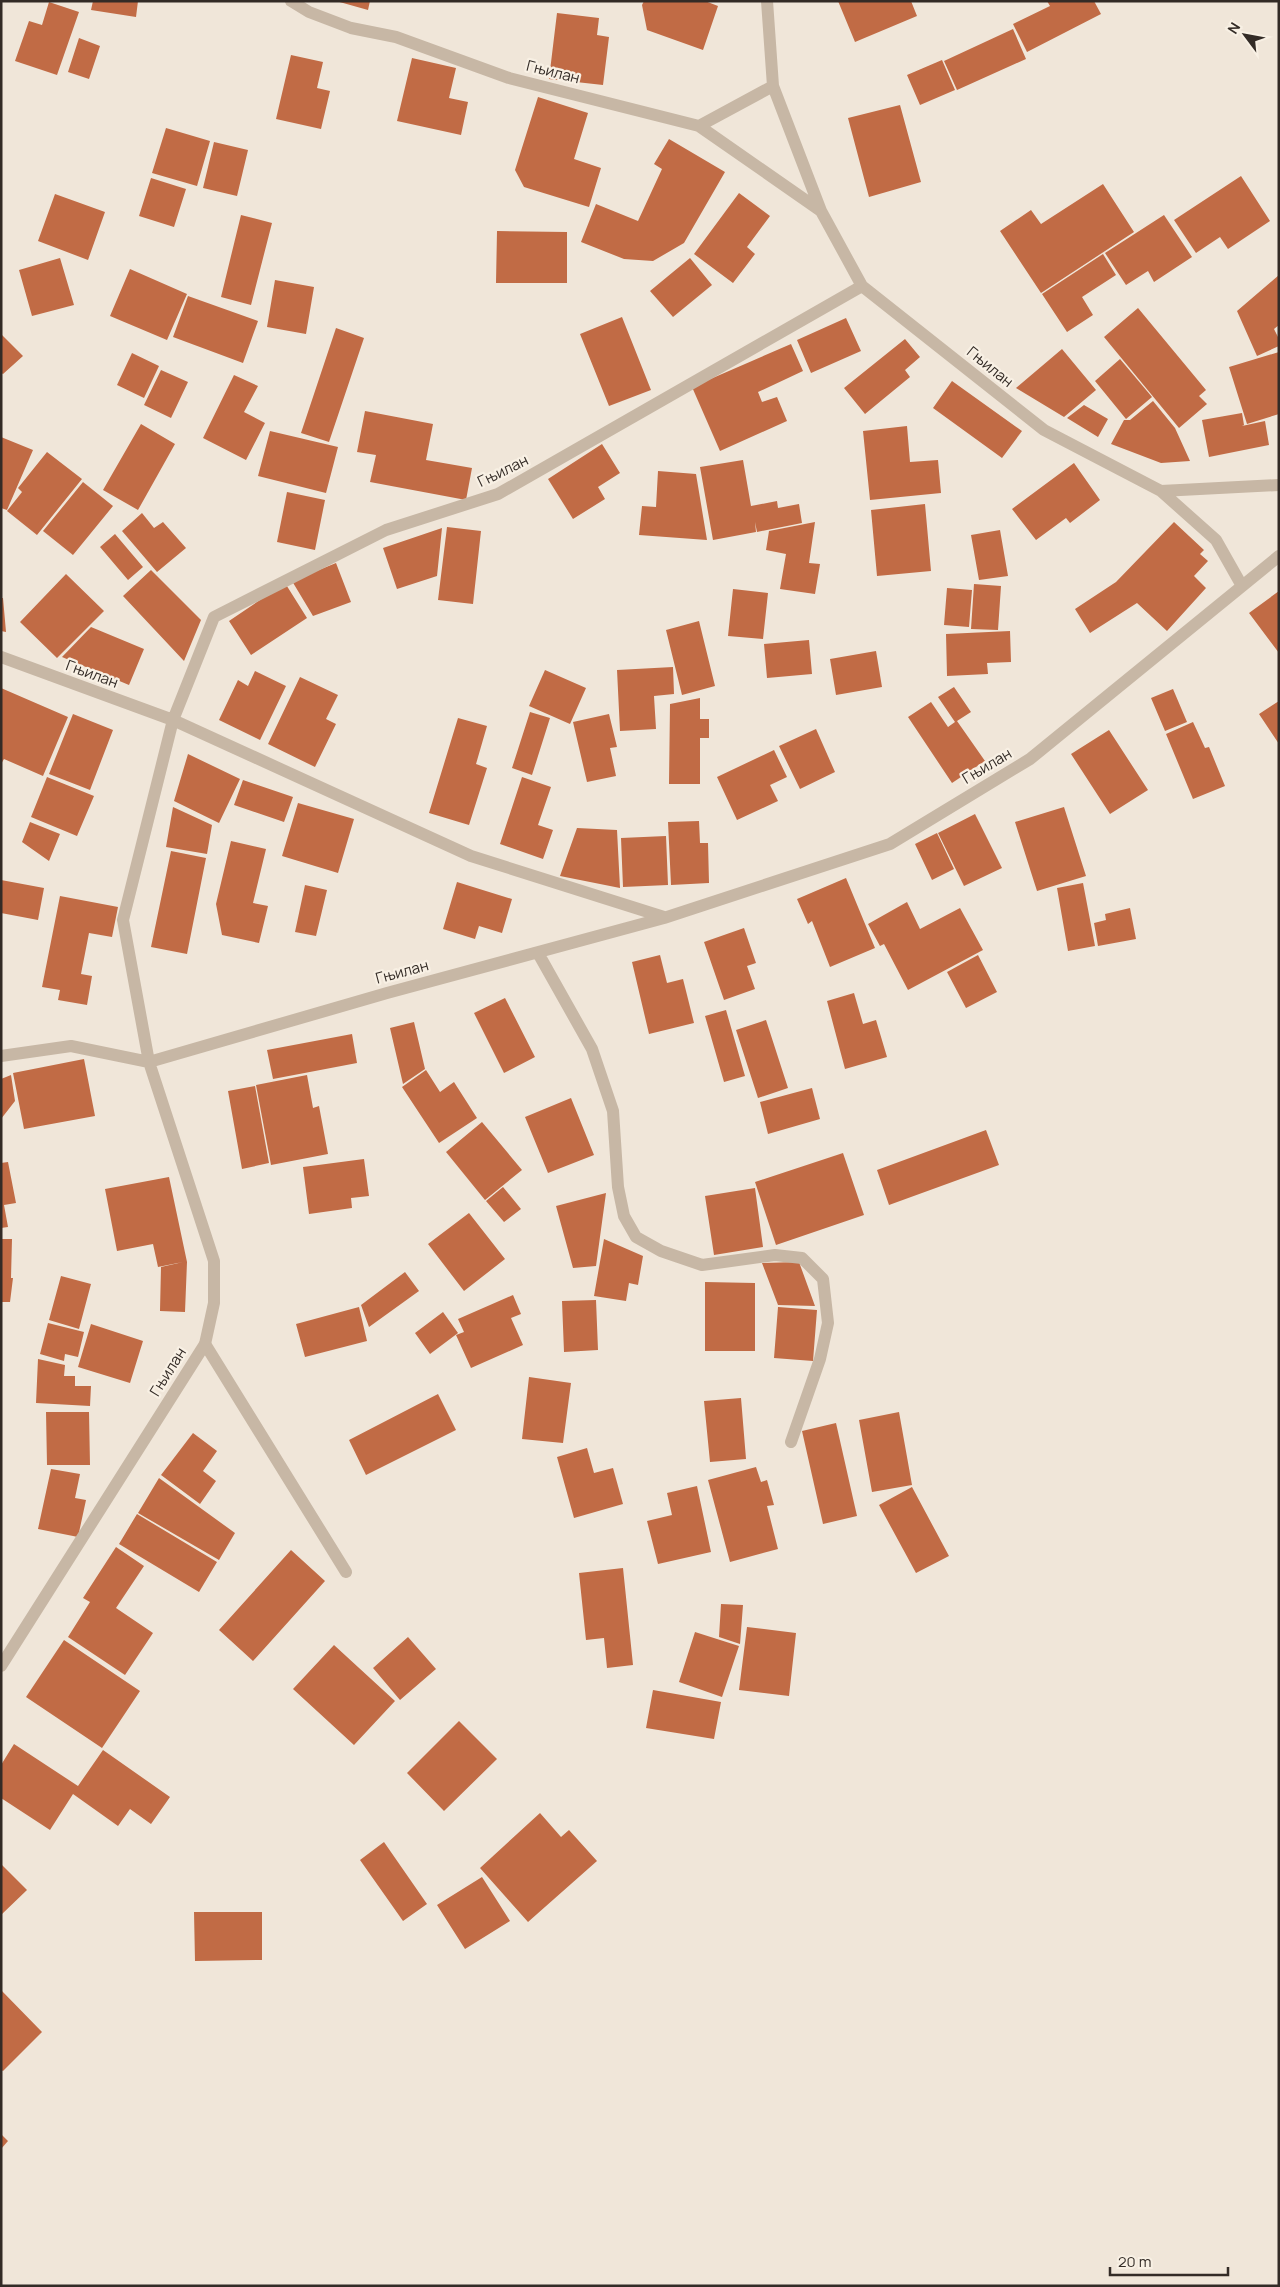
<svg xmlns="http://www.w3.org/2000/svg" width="1280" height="2287" font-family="Manrope,sans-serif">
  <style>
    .building { fill: #c16b45 }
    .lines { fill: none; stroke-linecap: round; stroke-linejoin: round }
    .lane { stroke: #c7b7a5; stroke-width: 12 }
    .street { stroke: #c7b7a5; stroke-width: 12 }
    .labels { text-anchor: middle; stroke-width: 4.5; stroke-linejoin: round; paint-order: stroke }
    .street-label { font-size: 15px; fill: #332b26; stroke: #f8f0e4 }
  </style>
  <rect width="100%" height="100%" fill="#f0e6d9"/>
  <path class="building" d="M93 1H138L136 17 91 10Z
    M336 1H370L368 10Z
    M644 1H705L718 6 703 50 647 30 642 5Z
    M838 1H911L917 16 855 42Z
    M1047 1H1094L1101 14 1027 52 1013 24 1050 6Z
    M49 2 79 12 57 75 15 61 29 21 42 25Z
    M557 13 599 18 597 35 609 37 603 85 549 79Z
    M1013 29 1026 59 957 90 944 61Z
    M79 38 100 46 89 79 68 72Z
    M291 55 323 62 317 88 330 91 321 129 276 119Z
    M412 58 456 68 449 98 468 102 461 135 397 121Z
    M942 60 955 90 920 105 907 75Z
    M538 97 588 113 574 159 601 168 589 207 524 187 515 170Z
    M900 105 921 182 869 197 848 118Z
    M166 128 210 141 197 186 152 173Z
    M669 139 725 172 684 243 653 261 624 259 581 242 596 204 638 221 662 169 654 164Z
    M214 142 248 150 237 196 203 188Z
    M1241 176 1270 221 1228 249 1220 237 1196 253 1174 220Z
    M151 178 186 189 174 227 139 216Z
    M1103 184 1134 232 1041 293 1000 231 1031 210 1041 224Z
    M739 193 770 216 747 247 755 254 733 283 694 254Z
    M55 194 105 212 88 260 38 241Z
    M241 215 272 223 251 305 221 297Z
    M1164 215 1192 257 1154 282 1148 271 1126 285 1105 253Z
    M497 231 567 232V283H496Z
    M1103 254 1116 275 1082 297 1093 315 1067 332 1042 294Z
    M60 258 74 305 32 316 19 270Z
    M690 258 712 285 673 317 650 291Z
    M130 269 187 294 167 340 110 316Z
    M1279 275V325L1274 329 1279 339V346L1257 356 1237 311Z
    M275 280 314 287 306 334 267 327Z
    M188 296 258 321 243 363 173 337Z
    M1138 308 1206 390 1199 396 1207 404 1179 428 1104 337Z
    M622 317 651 390 609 406 580 334Z
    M846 318 861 351 811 373 797 340Z
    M336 328 364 338 329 442 301 433Z
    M1 334 23 356 3 374 1 373Z
    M905 339 920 357 905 370 910 377 865 414 844 388Z
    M791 344 803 371 758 392 762 402 777 397 787 421 720 451 692 387Z
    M1062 349 1096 390 1064 417 1016 388Z
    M1279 352V414L1247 424 1229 367Z
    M132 353 159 366 144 398 117 385Z
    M1120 359 1152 397 1126 419 1095 381Z
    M161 370 188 382 171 418 144 405Z
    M234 375 258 386 244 412 265 423 246 460 203 438Z
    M952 381 1022 431 1002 458 933 408Z
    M1153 401 1175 428 1190 461 1161 463 1111 444 1124 420H1130Z
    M1084 405 1108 419 1098 437 1067 418Z
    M365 411 433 424 426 460 472 468 466 500 370 482 376 455 357 452Z
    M1242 413 1244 425 1242 426 1265 421 1269 445 1209 457 1202 420Z
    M141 424 175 444 138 510 103 490Z
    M907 426 910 462 938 460 941 493 870 500 863 431Z
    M270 431 338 447 326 493 258 476Z
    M1 437 33 450 7 510 1 508Z
    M602 444 620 473 598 487 605 499 573 519 548 479Z
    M47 452 82 479 37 535 7 511 22 492 18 488Z
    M743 460 751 506 777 501 778 508 799 504 802 523 757 532 755 522 756 532 713 540 700 467Z
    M1074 463 1100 500 1070 523 1066 518 1036 540 1012 509Z
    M658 471 696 474 707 540 639 535 642 506 656 507Z
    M83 482 113 506 73 555 43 531Z
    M287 492 325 500 315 550 277 542Z
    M925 504 931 571 877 576 871 510Z
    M142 513 154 528 163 522 186 548 157 572 122 531Z
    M815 522 809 563 820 564 815 594 780 589 786 554 766 550 769 531Z
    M1174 522 1204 550 1200 554 1208 561 1194 576 1206 588 1167 631 1137 603 1090 633 1075 609 1116 582Z
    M447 527 481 531 473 604 438 600Z
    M442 528 437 576 397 589 383 548Z
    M1000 530 1008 576 979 580 971 535Z
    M115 534 143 567 128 580 100 547Z
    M336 563 351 602 313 616 292 581Z
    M151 570 201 620 184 661 123 596Z
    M66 574 104 611 57 658 20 622Z
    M285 583 307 618 251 655 229 621Z
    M974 584 1001 586 998 630 971 629Z
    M947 588 972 590 969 627 944 625Z
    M733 589 768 593 763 639 728 636Z
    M1279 591V653L1249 613Z
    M1 598H3L6 632 1 631Z
    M699 621 715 686 682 695 666 630Z
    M91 627 144 649 129 685 62 657Z
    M1010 631 1011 662 987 663 988 674 947 676 946 634Z
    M809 640 812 674 767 678 764 644Z
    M876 651 882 687 836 695 830 659Z
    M673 667 674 694 654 696 656 729 620 731 617 670Z
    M545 670 586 688 570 724 529 706Z
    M255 671 286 686 260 740 219 720 238 680 248 686Z
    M300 677 338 695 326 719 336 724 315 767 268 744Z
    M954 687 971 712 957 721 985 761 952 783 908 717 931 702 948 727 955 722 938 697Z
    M1 688 68 717 43 776 4 759 1 764Z
    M1173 689 1187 722 1165 731 1151 698Z
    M700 698V719H709V738H700V784H669L670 704Z
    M1279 701V744L1259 714Z
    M530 712 550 718 532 775 512 768Z
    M73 714 113 730 90 790 49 774Z
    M609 714 617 747 610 748 616 776 587 782 573 722Z
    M458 718 487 726 476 764 487 768 469 825 429 813Z
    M1193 722 1205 748 1209 747 1225 786 1193 799 1166 734Z
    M816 729 835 772 800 789 779 746Z
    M1109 730 1148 790 1110 814 1071 754Z
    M774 750 787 777 770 785 778 801 737 820 717 777Z
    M188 754 240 779 219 823 174 801Z
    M47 777 94 796 77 836 31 817Z
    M522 777 551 787 538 825 553 830 543 859 500 844Z
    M243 780 293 797 284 822 234 805Z
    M298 803 354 819 338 873 282 856Z
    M173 807 212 825 207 854 166 847Z
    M1064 807 1086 876 1037 891 1015 822Z
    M975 814 1002 868 964 886 938 833Z
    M699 821 700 843H708L709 883 671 885 668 822Z
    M30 822 60 834 49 861 22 842Z
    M577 828 617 830 620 888 560 876Z
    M937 833 954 869 932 880 915 844Z
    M666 836 668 885 623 887 621 838Z
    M231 841 266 849 253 903 268 906 259 943 222 935 216 904Z
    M171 851 206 858 187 954 151 947Z
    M846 878 875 948 830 967 812 921 808 924 797 899Z
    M1 880 44 888 38 920 1 913Z
    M457 882 512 899 502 933 479 926 475 939 443 929Z
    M1083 883 1095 946 1068 951 1057 888Z
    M305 885 327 890 316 936 295 932Z
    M60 896 118 907 112 937 89 933 81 974 92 976 87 1005 58 1000 60 990 42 987Z
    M907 902 920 929 960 908 983 950 908 990 884 944 880 946 868 924Z
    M1130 908 1136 939 1098 946 1094 923 1106 920 1105 914Z
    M744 928 756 963 747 966 755 989 724 1000 704 942Z
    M660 955 667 983 683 979 694 1023 649 1034 632 962Z
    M978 955 997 992 966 1008 947 972Z
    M854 993 863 1024 876 1020 887 1057 845 1069 827 1001Z
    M505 998 535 1057 504 1073 474 1013Z
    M726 1010 745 1076 724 1082 705 1016Z
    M766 1020 788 1088 758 1098 736 1030Z
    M414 1022 425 1069 403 1084 390 1028Z
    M352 1034 357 1063 273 1079 267 1050Z
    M84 1059 95 1116 24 1129 13 1073Z
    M426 1070 440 1092 454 1082 477 1118 439 1143 402 1087Z
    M11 1075 15 1101 1 1119V1079Z
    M307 1075 313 1108 319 1106 328 1154 271 1165 256 1085Z
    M255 1086 269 1163 242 1169 228 1091Z
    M812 1088 820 1119 768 1134 760 1102Z
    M571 1098 594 1155 548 1173 525 1117Z
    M482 1122 522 1170 485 1200 446 1152Z
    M986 1130 999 1165 889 1205 877 1170Z
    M843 1153 864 1215 776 1245 755 1182Z
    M364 1159 369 1196 351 1198 352 1208 309 1214 303 1167Z
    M8 1162 16 1203 4 1205 8 1227 1 1228V1163Z
    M169 1177 187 1262 185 1312 160 1311 161 1267 183 1262 158 1267 153 1244 117 1251 105 1189Z
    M503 1187 521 1209 504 1222 486 1201Z
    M755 1188 763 1247 714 1255 705 1196Z
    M606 1193 596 1266 573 1268 556 1206Z
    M469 1213 505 1259 464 1291 428 1244Z
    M1 1239H12L11 1278H13L10 1302H1Z
    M604 1239 643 1256 638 1285 629 1283 626 1301 594 1296Z
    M799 1262 815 1306 778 1305 762 1263Z
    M405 1272 419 1291 369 1327 361 1305Z
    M61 1276 91 1284 79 1329 49 1320Z
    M705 1282 755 1283V1351H705Z
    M513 1295 521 1314 511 1318 523 1345 471 1368 456 1335 464 1332 458 1319Z
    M596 1300 598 1350 564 1352 562 1301Z
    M359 1307 367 1341 305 1357 296 1324Z
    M778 1307 817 1310 813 1361 774 1358Z
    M443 1312 458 1333 430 1354 415 1333Z
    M48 1323 84 1332 78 1357 65 1354 64 1361 40 1354Z
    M91 1324 143 1341 130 1383 78 1367Z
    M38 1359 65 1365 64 1376H75V1386H91L90 1406 36 1403Z
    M529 1377 571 1383 563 1443 522 1439Z
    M438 1394 456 1430 366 1475 349 1440Z
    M741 1398 746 1459 710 1462 704 1401Z
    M46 1412H89L90 1465H47Z
    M899 1412 912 1485 872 1492 859 1420Z
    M836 1423 857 1516 823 1524 802 1431Z
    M193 1433 217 1451 203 1471 216 1481 200 1504 161 1475Z
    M587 1448 594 1473 613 1468 623 1504 574 1518 557 1457Z
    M756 1467 761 1482 767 1480 774 1505 767 1506 778 1549 730 1562 708 1480Z
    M51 1469 80 1474 75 1498 86 1500 78 1537 38 1529Z
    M159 1478 235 1533 219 1560 138 1513Z
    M697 1486 711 1552 658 1564 647 1521 672 1515 667 1493Z
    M912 1487 949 1556 916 1573 879 1505Z
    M137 1514 217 1562 199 1592 119 1544Z
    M116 1547 144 1566 116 1608 153 1633 125 1675 68 1637 90 1602 83 1598Z
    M291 1550 325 1581 253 1661 219 1630Z
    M623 1568 633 1665 607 1668 604 1638 586 1640 579 1573Z
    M721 1604 743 1605 740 1644 719 1637Z
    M747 1627 796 1633 789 1696 739 1690Z
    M695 1632 739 1646 722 1697 679 1682Z
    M408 1637 436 1669 400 1700 373 1668Z
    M64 1640 140 1691 102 1748 26 1697Z
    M334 1645 395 1701 354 1745 293 1689Z
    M653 1690 721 1702 714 1739 646 1728Z
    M459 1721 497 1759 444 1811 407 1773Z
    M14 1744 78 1786 103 1750 170 1797 151 1824 130 1809 118 1826 73 1794 50 1830 1 1798V1765Z
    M540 1813 561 1837 569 1830 597 1861 528 1922 480 1868Z
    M384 1842 427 1904 403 1921 360 1860Z
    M1 1864 27 1890 1 1915Z
    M482 1877 510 1921 465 1949 437 1905Z
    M194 1912H262V1960L195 1961Z
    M1 1990 42 2032 3 2071 1 2070Z
    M1 2134 8 2141 1 2149Z"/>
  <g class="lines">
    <path class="lane" d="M205 1344 346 1572"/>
    <path class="street" d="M291 1 309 12 351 28 396 37 509 78 699 126 821 211
      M767 1 773 86 821 211 862 286 1044 430 1161 491 1279 485
      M699 126 773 86
      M1161 491 1216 540 1242 586
      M1 657 173 720 471 856 664 917
      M538 953 592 1049 613 1111 618 1187 624 1216 636 1237 661 1251 702 1265 775 1255 802 1258 823 1279 828 1323 820 1359 791 1442
      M1 1056 71 1046 149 1062 387 993 664 918 890 844 1030 759 1279 556
      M1 1666 205 1344 214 1303V1261L149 1062 123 920 173 720 214 617 386 530 498 494 862 286"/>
  </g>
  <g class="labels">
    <g class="street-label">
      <text transform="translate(553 72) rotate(14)" y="5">Гњилан</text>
      <text transform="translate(990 367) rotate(39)" y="5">Гњилан</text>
      <text transform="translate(503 471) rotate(-26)" y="5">Гњилан</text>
      <text transform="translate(92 674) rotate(20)" y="5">Гњилан</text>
      <text transform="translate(987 766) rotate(-31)" y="5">Гњилан</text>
      <text transform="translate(402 972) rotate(-15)" y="5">Гњилан</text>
      <text transform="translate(168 1372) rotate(-58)" y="5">Гњилан</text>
    </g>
  </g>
  <rect width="1280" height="2287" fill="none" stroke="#332b26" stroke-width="5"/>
  <g transform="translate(1245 35) rotate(302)" stroke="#f8f0e4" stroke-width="4" paint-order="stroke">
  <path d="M0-4L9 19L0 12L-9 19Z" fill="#332b26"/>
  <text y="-8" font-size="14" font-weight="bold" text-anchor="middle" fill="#332b26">N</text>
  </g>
  <path d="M1110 2267v8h118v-8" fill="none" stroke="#332b26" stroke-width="2.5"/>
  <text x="1118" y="2267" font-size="15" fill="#332b26" stroke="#f8f0e4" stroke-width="4" paint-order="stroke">20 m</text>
</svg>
